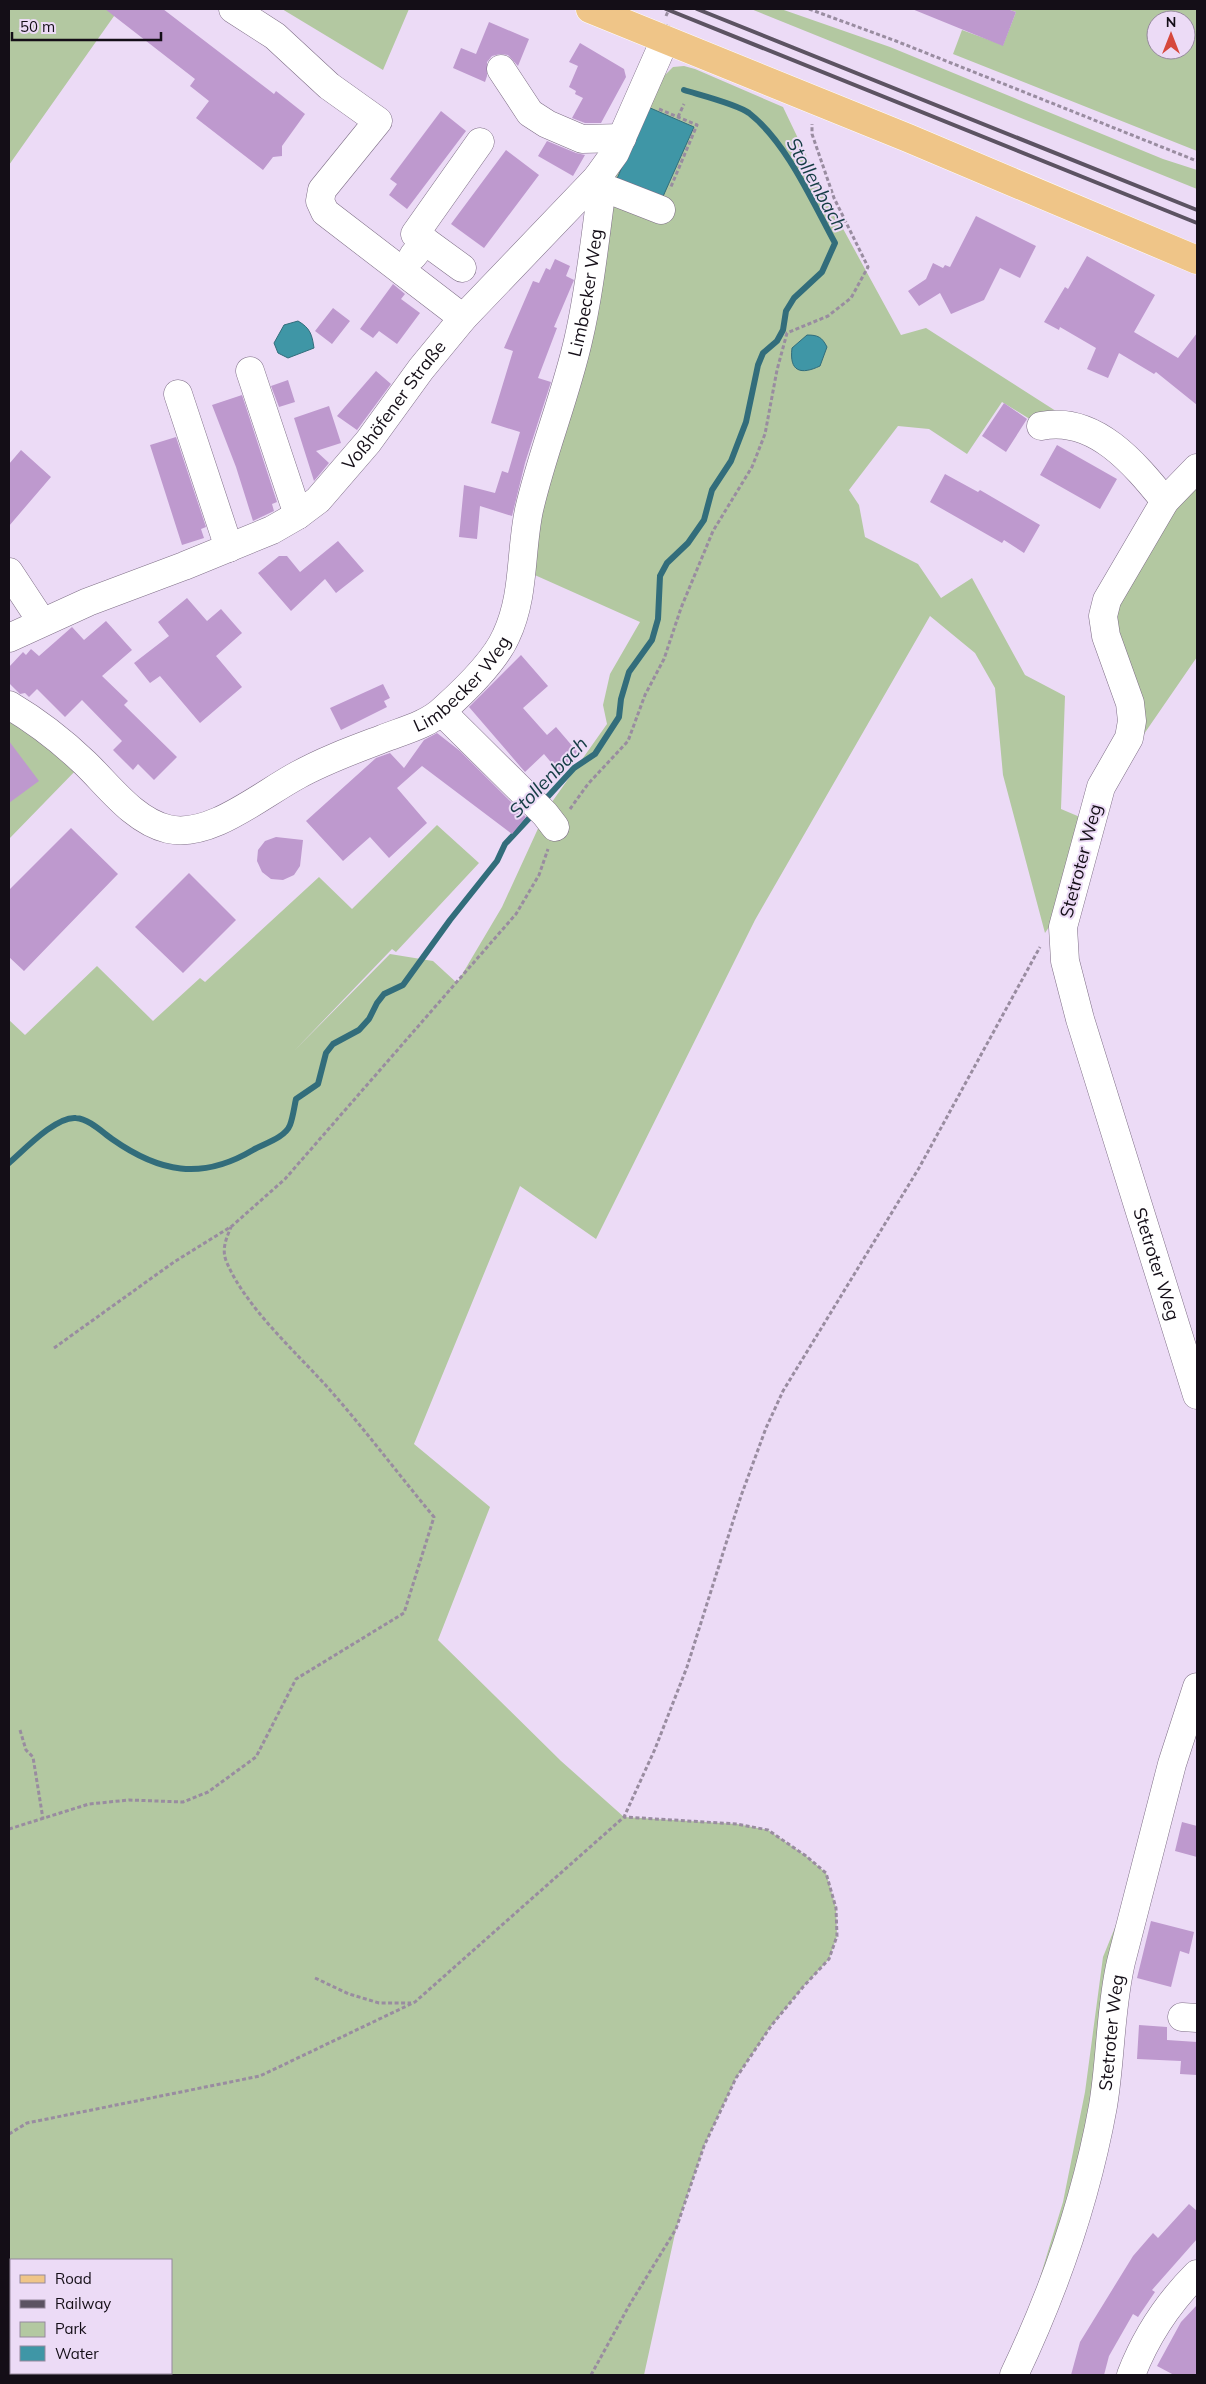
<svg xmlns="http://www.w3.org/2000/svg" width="1206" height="2384" font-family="Mulish,sans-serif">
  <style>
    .green { fill: #b3c8a1; fill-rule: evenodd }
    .water { fill: #3f96a6; stroke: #326d7b }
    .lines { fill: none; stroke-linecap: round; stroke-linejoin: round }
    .stream { stroke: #326d7b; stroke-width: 6 }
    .building { fill: #be99ce }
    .minor-casing { stroke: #7e6e86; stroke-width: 29 }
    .major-casing { stroke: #fff; stroke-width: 29 }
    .path { stroke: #998ca0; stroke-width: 3; stroke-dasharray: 4 2.5; stroke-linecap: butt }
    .minor { stroke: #fff; stroke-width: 28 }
    .major { stroke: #efc588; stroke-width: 28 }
    .rail { stroke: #5c5362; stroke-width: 4 }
    .labels { text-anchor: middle; stroke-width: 4; stroke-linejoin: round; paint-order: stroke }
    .street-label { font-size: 18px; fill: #140e17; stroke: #ecdbf6 }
    .water-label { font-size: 19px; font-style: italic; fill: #143c44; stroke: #ecdbf6 }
  </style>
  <rect width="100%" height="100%" fill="#ecdbf6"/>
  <path class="green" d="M9 9H119L9 165Z
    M282 9H409L383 70Z
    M751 9H781L890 47 1163 159 1197 170V189Z
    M1007 9H1197V151L953 54 962 30 1003 45 1016 12ZM1156 20H1186V50H1156Z
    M684 66 695 69 783 107 829 203 901 335 926 328 1084 429 1041 426 1002 402 967 454 929 429 898 426 849 490 859 505 865 537 918 564 941 598 972 578 1025 675 1065 696 1061 809 1087 820 1061 909 1045 933 1003 775 995 688 975 653 930 616 755 920 596 1239 520 1186 414 1444 490 1507 438 1640 561 1761 624 1817 737 1824 768 1830 806 1856 826 1873 836 1908 837 1936 829 1959 803 1987 771 2026 736 2078 704 2146 676 2229 644 2375H9V1020L25 1035 97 966 153 1021 200 978 205 982 319 877 352 909 437 825 479 863 396 952 392 949 294 1051 390 954 433 961 457 983 502 907 547 809 607 724 603 705 610 674 640 622 528 572 611 179 657 83 673 67ZM11 2260H171V2373H11Z
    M1197 468V657L1144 734 1136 736 1112 635V599Z
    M9 709 80 766 9 839Z
    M1137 1873 1086 2169 1009 2375H1000L1028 2317 1063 2202 1085 2092 1103 1957Z"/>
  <path class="water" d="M648 107 694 127 661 201 616 181Z
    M298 321C310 328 312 334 314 348L288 358 278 353 274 343 284 325Z
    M807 335C818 335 822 337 827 347L820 366C801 375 789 372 792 348Z"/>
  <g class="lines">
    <path class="stream" d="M542 803 574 768 595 754 619 717 621 699 629 672 652 640 658 619 660 576 667 563 688 543 704 520 712 490 731 461 746 422 758 365 763 353 777 341 783 330 786 311 794 298 822 272 835 243C812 201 787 143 749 113 737 104 700 95 684 90
      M9 1163C24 1150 56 1116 76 1118 89 1119 102 1132 112 1139 159 1172 201 1181 253 1150 263 1144 285 1138 290 1125 293 1117 294 1108 296 1099L318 1084 326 1053 333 1044 359 1030 369 1019 377 1003 384 994 403 985 450 920 497 861 505 844 534 813"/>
  </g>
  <path class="building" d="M105 9H163L274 94 276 91 305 114 282 146V156L273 157 263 170 196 118 209 101 190 86 195 79Z
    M912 9H1007L1016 12 1003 46Z
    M489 22 529 39 518 66 508 55 500 54 492 56 487 62V76L485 82 453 68 461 48 476 54Z
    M580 43 624 69 626 77 601 123H585L572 118 583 98 575 94 576 91 569 87 578 66 569 62Z
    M441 111 466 131 407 209 389 195 397 184 390 179Z
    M547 141 576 153 585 155 573 176 538 156Z
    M506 150 539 175 484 248 451 224Z
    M976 216 1036 246 1020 278 1000 268 984 300 951 314 940 293 919 306 908 291 926 279 933 263 943 268 945 265 950 267Z
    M1087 256 1155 295 1134 332 1178 358 1197 333V405L1156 372 1154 374 1119 353 1108 378 1087 369 1096 348 1060 327 1059 330 1044 322 1065 287 1068 289Z
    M555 259 570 266 566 276 574 280 554 327 557 328 538 378 551 382 525 463 512 516 480 506 477 539 459 537 464 485 495 493 502 471 508 473 520 432 491 423 513 351 504 348 533 281 539 283 546 268 550 270Z
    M393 284 405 294 401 299 420 313 397 344 379 331 373 338 360 329Z
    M333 308 350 321 332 344 315 331Z
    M376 371 391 384 357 430 337 416Z
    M288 380 295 402 279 407 271 386Z
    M242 395 277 502 272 504 274 511 253 521 236 467 212 405Z
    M1004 403 1027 419 1006 452 982 436Z
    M329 406 341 443 316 451 329 463 314 481 294 418Z
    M176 437 206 527 201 529 204 538 182 545 150 445Z
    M1057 445 1117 479 1100 509 1040 475Z
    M21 450 51 477 9 526V464Z
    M945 474 978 492 980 490 1040 525 1024 553 1004 540 1002 543 930 502Z
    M338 541 364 571 336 593 325 579 291 611 258 573 279 556H287L300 572Z
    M187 598 207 621 221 609 242 633 216 656 242 687 200 723 160 676 150 683 134 663 169 636 158 622Z
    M106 621 132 650 102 676 128 701 124 705 177 757 154 780 138 764 133 770 113 750 122 741 82 700 65 717 37 689 29 697 25 693 20 694 9 683V667L23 652 26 655 31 649 39 656 72 627 84 640Z
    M521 655 548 686 523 708 547 735 556 727 580 755 560 773 544 754 525 772 469 707Z
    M383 684 390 698 384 701 387 707 341 730 330 708Z
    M437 733 460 751 526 817 512 834 422 766 397 788 427 823 389 858 370 837 343 861 306 821 376 758 390 753 404 768 424 740Z
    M9 741 39 781 9 803Z
    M71 828 118 874 24 971 9 957V890Z
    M276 837 303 840 300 866 294 875 283 880 271 879 262 872 257 861 258 850 265 841Z
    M189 873 236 920 183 973 135 927Z
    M1182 1822 1197 1826V1857L1175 1851Z
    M1151 1921 1194 1932 1189 1954 1180 1951 1171 1987 1137 1978Z
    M1139 2025 1167 2027V2040L1197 2042V2075L1180 2074 1181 2061 1137 2059Z
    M1189 2204 1197 2211V2239L1152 2290 1155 2292 1138 2317 1133 2314 1109 2356 1104 2375H1071L1080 2342 1133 2256 1153 2233 1158 2238Z
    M1197 2305V2375H1174L1157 2366 1181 2322Z"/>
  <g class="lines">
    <g class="minor-casing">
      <g id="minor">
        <path d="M233 9 275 36 329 86 378 121 322 190 320 201 325 212 463 318"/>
        <path d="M501 69 530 113 547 124 582 139 622 138"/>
        <path d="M602 187 661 210"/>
        <path d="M425 241 415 234 480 142"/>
        <path d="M413 256 425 241 462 268"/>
        <path d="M250 371 298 515"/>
        <path d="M178 394 229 548"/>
        <path d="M1041 426C1095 415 1135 464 1165 501"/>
        <path id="s1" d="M1197 468 1165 501 1107 600 1103 616 1106 636 1130 703 1132 721 1129 738 1101 787 1063 927 1065 961 1080 1019 1197 1395"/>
        <path d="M9 572 42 622"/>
        <path id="s2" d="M9 638 88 602 184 566 272 530 298 515 318 500 368 442 421 369 463 318 597 178 615 153 660 51 662 38"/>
        <path id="s3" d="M9 705C36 721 62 741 85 763 109 786 134 821 168 829 210 839 262 794 298 775 325 760 353 750 382 739 402 731 428 725 444 709 464 691 495 661 506 636 525 596 520 553 529 510 542 453 565 398 578 341 590 290 595 238 602 187L597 178"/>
        <path d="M442 712 545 814 555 827"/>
        <path d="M1182 2017 1197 2018"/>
        <path id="s4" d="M1014 2375C1055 2289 1086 2200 1103 2106 1111 2058 1110 2009 1121 1962L1172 1764 1197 1687"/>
        <path d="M1131 2375C1146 2336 1167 2304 1197 2274"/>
      </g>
    </g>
    <g class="major-casing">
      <path id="major" d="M590 9 908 138 1197 260"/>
    </g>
    <path class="path" d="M809 9 896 41 1197 161
      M666 16 669 9
      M659 109 697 125 670 189
      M678 117 684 104
      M570 809 588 784 628 741 645 695 664 659 681 608 713 531 752 467 765 434 777 370 787 333 828 316 851 298 868 267 834 198 812 134V124
      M54 1348 174 1262 232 1226 285 1179 516 914 539 875 548 849
      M20 1730 26 1750 33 1757 43 1819
      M9 1829 89 1804 129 1800 183 1802 208 1792 256 1757 296 1679 404 1613 434 1517C399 1475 366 1431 330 1390 297 1353 247 1309 227 1263 221 1250 226 1239 231 1227
      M315 1978 349 1994 379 2003H411
      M9 2134 27 2123 260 2076 415 2002 624 1817 655 1749 687 1667 741 1496 766 1428 783 1391 919 1168 1040 947
      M591 2375 630 2304 676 2229 704 2146 736 2078 771 2026 803 1987 829 1959 837 1936 836 1908 826 1873 806 1856 768 1830 737 1824 624 1817"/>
    <use href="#minor" class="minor"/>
    <use href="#major" class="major"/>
    <path class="rail" d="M666 9 1197 223
      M697 9 1197 210"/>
  </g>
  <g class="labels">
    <g class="street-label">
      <text dy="6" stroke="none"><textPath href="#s3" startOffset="958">Limbecker Weg</textPath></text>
      <text dy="6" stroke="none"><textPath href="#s2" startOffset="461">Voßhöfener Straße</textPath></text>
      <text dy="6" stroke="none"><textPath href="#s3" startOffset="538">Limbecker Weg</textPath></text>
      <text transform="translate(1081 861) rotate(-75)" y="6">Stetroter Weg</text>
      <text dy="6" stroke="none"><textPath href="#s1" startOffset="856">Stetroter Weg</textPath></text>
      <text dy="6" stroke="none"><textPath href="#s4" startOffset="358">Stetroter Weg</textPath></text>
    </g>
    <g class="water-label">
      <text transform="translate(817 184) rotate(61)" y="7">Stollenbach</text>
      <text transform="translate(548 777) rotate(-46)" y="7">Stollenbach</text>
    </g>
  </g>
  <rect width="1206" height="2384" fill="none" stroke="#140e17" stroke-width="20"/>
  <rect x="10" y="2259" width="162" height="115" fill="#ecdbf6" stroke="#96899d"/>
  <rect x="20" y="2275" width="25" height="8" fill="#efc588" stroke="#96899d"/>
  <text x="55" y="2284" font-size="15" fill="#140e17">Road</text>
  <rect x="20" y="2300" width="25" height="8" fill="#5c5362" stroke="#96899d"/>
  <text x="55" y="2309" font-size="15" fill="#140e17">Railway</text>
  <rect x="20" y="2322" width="25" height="15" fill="#b3c8a1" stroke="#96899d"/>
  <text x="55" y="2334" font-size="15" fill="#140e17">Park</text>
  <rect x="20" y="2346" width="25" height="15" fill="#3f96a6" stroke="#96899d"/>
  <text x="55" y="2359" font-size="15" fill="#140e17">Water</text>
  <g transform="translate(1171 35)"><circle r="24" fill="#ecdbf6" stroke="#96899d"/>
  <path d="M0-4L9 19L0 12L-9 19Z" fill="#d6483c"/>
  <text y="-8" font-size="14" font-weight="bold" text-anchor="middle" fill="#140e17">N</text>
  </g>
  <path d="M12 32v8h149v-8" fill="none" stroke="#140e17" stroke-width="2.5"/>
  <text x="20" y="32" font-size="15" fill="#140e17" stroke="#ecdbf6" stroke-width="4" paint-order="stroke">50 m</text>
</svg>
